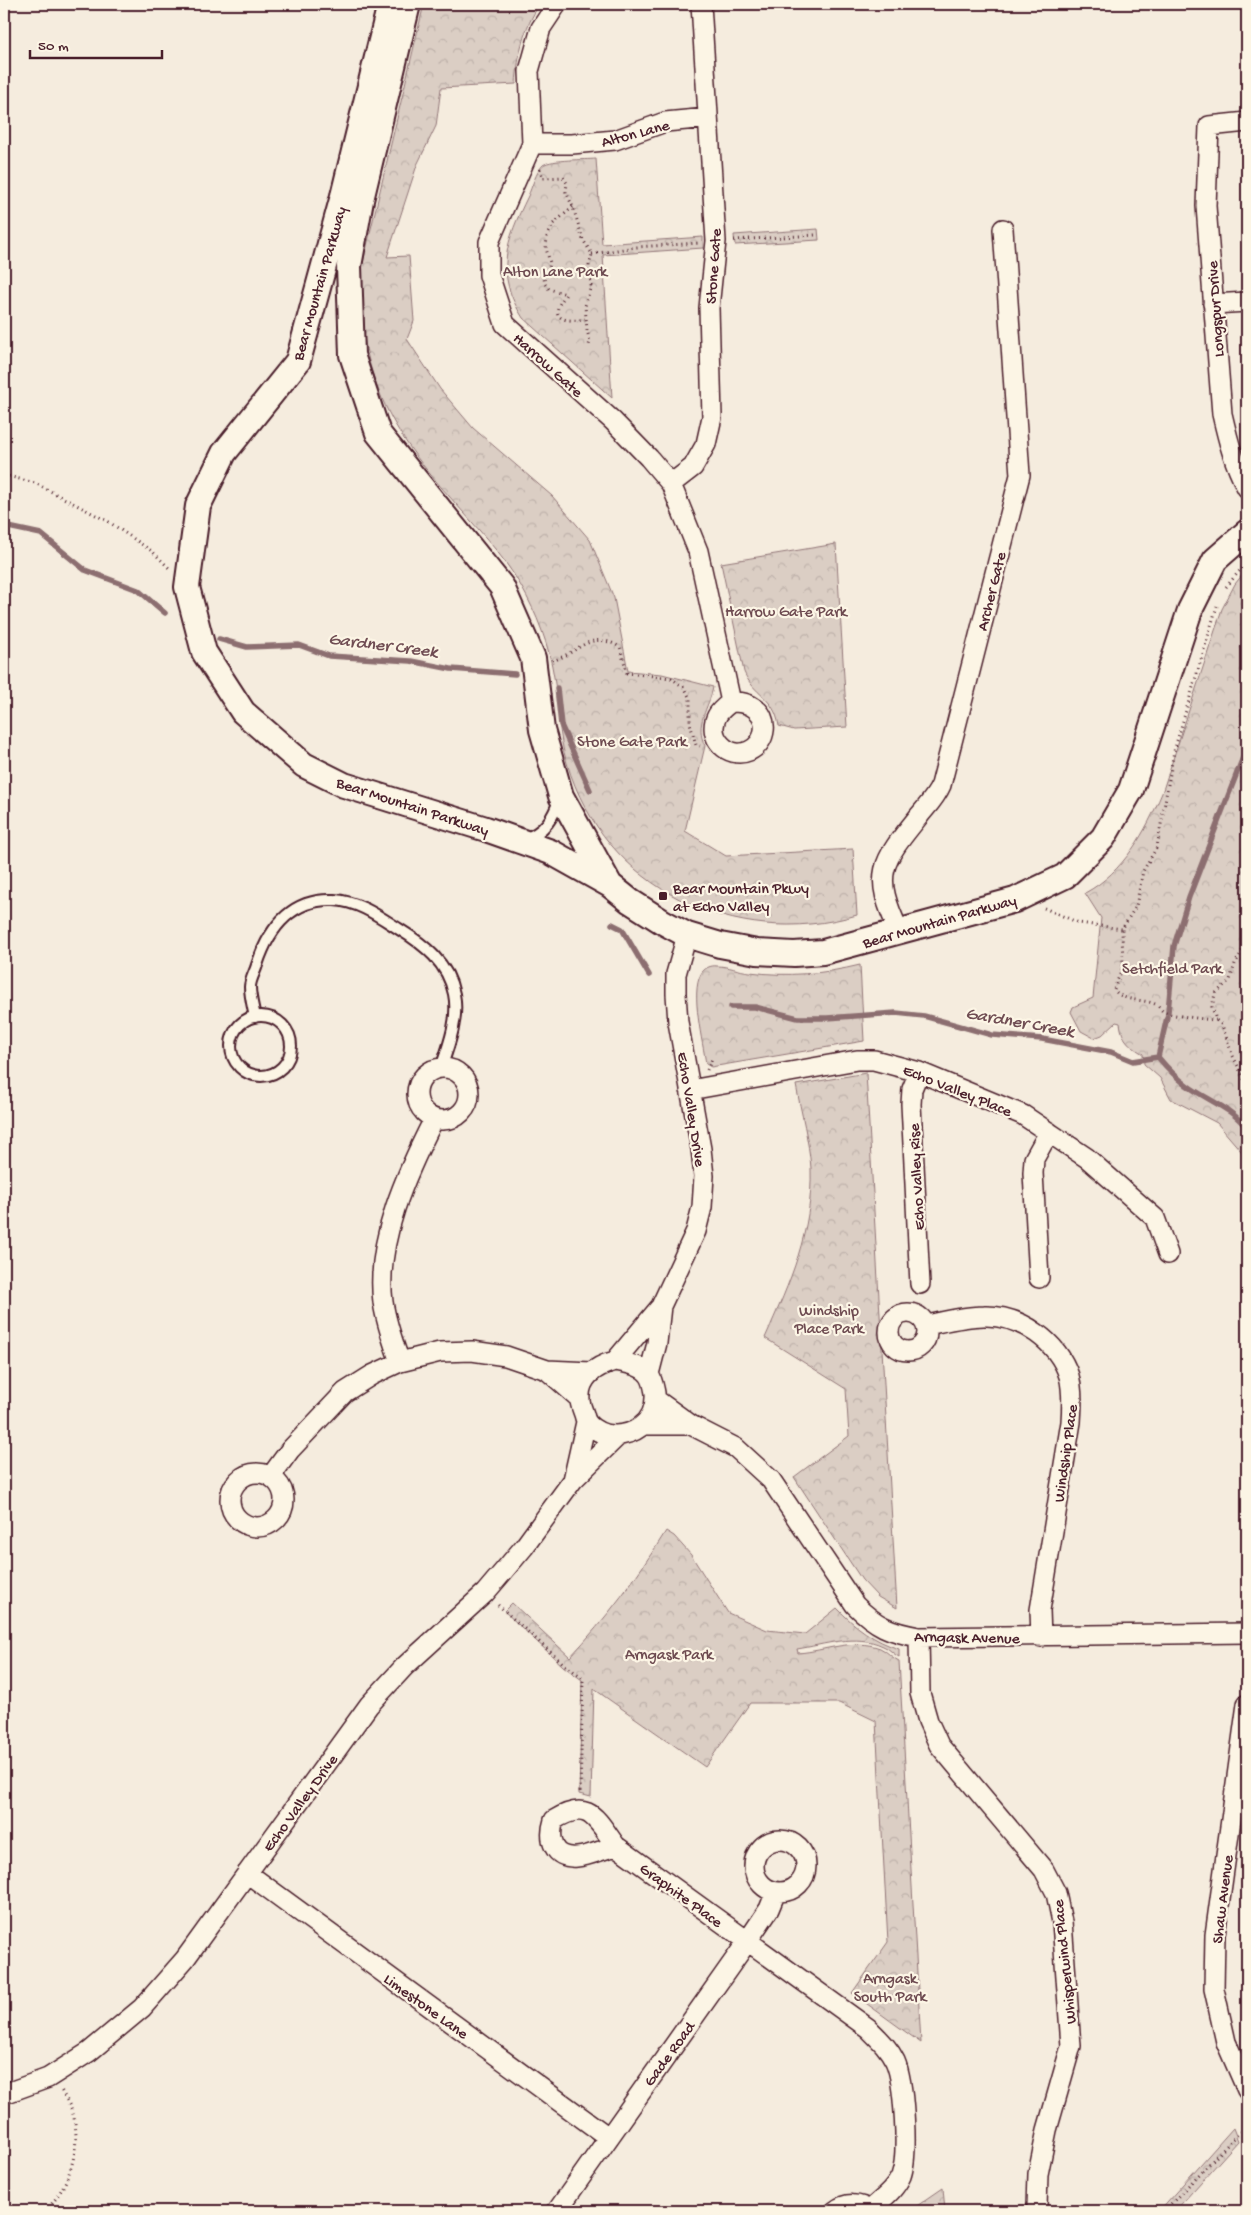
<svg xmlns="http://www.w3.org/2000/svg" width="1251" height="2215" font-family="'Gochi Hand',sans-serif">
  <style>
    .park { fill: url(#park-crowns); stroke: #927678 }
    .lines { fill: none; stroke-linecap: round; stroke-linejoin: round }
    .stream { stroke: #8c6e70; stroke-width: 5.5 }
    .service-casing { stroke: #4a1f2b; stroke-width: 14 }
    .minor-casing { stroke: #4a1f2b; stroke-width: 22 }
    .tertiary-casing { stroke: #4a1f2b; stroke-width: 28 }
    .path { stroke: #4a1f2b; stroke-width: 3; stroke-dasharray: 1 4; stroke-linecap: butt }
    .service { stroke: #fcf5e5; stroke-width: 10 }
    .minor { stroke: #fcf5e5; stroke-width: 19 }
    .tertiary { stroke: #fcf5e5; stroke-width: 24 }
    .poi-dot { fill: #4a1f2b; stroke: #fcf5e5; stroke-width: 2 }
    .labels { text-anchor: middle; stroke-width: 4.5; stroke-linejoin: round; paint-order: stroke }
    .street-label { font-size: 16px; fill: #4a1f2b; stroke: #fcf5e5 }
    .park-label { font-size: 16px; fill: #6e4b51; stroke: #fcf5e5 }
    .poi-label { font-size: 16px; fill: #4a1f2b; stroke: #fcf5e5; text-anchor: start }
    .water-label { font-size: 18px; font-style: italic; fill: #704d53; stroke: #fcf5e5 }
  </style>
  <defs>
    <pattern id="park-crowns" width="20" height="18" patternUnits="userSpaceOnUse" patternTransform="scale(1.25)"><rect width="20" height="18" fill="#dbcec4"/><path d="M2 6a3 3 0 1 1 6 0M12 15a3 3 0 1 1 6 0" fill="none" stroke="#bdb0a9"/></pattern>
  </defs>
  <rect width="100%" height="100%" fill="#f5ecde"/>
  <filter id="ink" filterUnits="userSpaceOnUse"><feTurbulence type="fractalNoise" baseFrequency=".02" numOctaves="2"/><feDisplacementMap in="SourceGraphic" scale="10" xChannelSelector="R" yChannelSelector="G"/><feConvolveMatrix kernelMatrix="1 2 1 2 8 2 1 2 1" color-interpolation-filters="sRGB"/></filter>
  <g filter="url(#ink)">
    <path class="park" d="M424 4H540C523 29 518 54 516 84L441 88 436 126 417 165 387 257 409 256 414 321 407 339 440 389 473 428 552 496 590 540 614 598 628 671 662 674 713 687C709 709 694 723 705 746L685 831 726 856 853 849 857 915C735 951 604 888 567 763 558 735 559 706 554 677 549 645 537 614 521 586 502 553 474 525 449 496 386 426 355 365 362 267Z
      M596 159 602 244 703 237V248L603 255 612 398 523 318C494 273 506 241 528 196 532 187 536 172 543 165 552 159 585 160 596 159Z
      M818 229 819 240 735 245 734 235Z
      M836 544 847 727 794 730 779 726C774 696 754 696 744 672L721 563Z
      M1247 569V1162L1241 1151 1217 1123 1171 1099 1160 1078 1144 1064 1143 1054C1129 1045 1122 1040 1120 1023L1116 1022 1102 1035 1094 1038 1081 1031 1071 1012 1073 1007 1093 998 1101 918 1085 893C1124 872 1146 831 1162 793L1222 609 1235 584Z
      M860 965 864 1041 711 1067 706 1064C703 1042 690 993 701 974 704 968 711 965 717 966 728 966 739 971 750 972 787 977 824 974 860 965Z
      M866 1073 897 1608 878 1597 862 1580 794 1477 849 1436 846 1389 765 1338C790 1282 813 1231 811 1168 809 1141 801 1112 796 1085Z
      M666 1531 674 1536 691 1555 728 1613 767 1630 805 1634 837 1608C855 1627 874 1641 899 1649V1657C893 1654 889 1648 883 1646 856 1633 824 1645 797 1649L798 1653C825 1651 853 1638 880 1648 887 1651 892 1658 899 1661L921 2043 852 1993 888 1942 876 1721 839 1703H750L705 1767 594 1689 591 1797 579 1794 582 1680 563 1666 504 1611 512 1603 570 1657C606 1619 638 1576 666 1531Z
      M1233 2128 1238 2141 1175 2211H1159Z
      M943 2188 945 2211H910L911 2210Z"/>
    <g class="lines">
      <path class="stream" d="M4 526 41 534 85 570 138 590 165 613
        M219 639 247 647 299 645 329 656 411 661 451 669 515 674
        M557 688 561 725 590 790
        M612 924 622 929 649 975
        M731 1007H755L798 1018H827L896 1013 924 1016 992 1035 1042 1039 1111 1052 1133 1061 1158 1057C1167 1068 1177 1078 1188 1086 1207 1100 1234 1109 1247 1129
        M1168 1012 1174 946 1189 897 1247 747
        M1158 1057 1167 1017"/>
      <g class="service-casing">
        <path id="service" d="M524 839C545 832 553 818 560 798
          M231 1046a30 30 0 1 1 60 0a30 30 0 1 1-60 0Z
          M255 1017C253 1007 250 996 250 987 250 980 255 972 257 965 269 928 291 898 334 900 358 901 380 917 399 929 425 945 448 963 454 994 459 1018 449 1045 441 1068"/>
      </g>
      <g class="minor-casing">
        <path id="minor" d="M557 4 541 28 529 71 532 144 489 242V275L505 324 613 421 649 458 671 484 698 551 731 702
          M1247 122 1209 126 1206 206 1222 414C1228 440 1234 464 1247 488
          M532 144H572L615 140 665 122 708 118
          M1213 304 1247 302
          M671 484 693 467 706 444 712 417 709 308 716 241 701 4
          M731 702C738 702 746 702 753 707 770 717 767 743 749 751 728 760 706 737 717 716 720 710 726 706 731 702Z
          M899 931C872 874 881 863 919 816 927 806 936 797 941 785L1020 475 1003 229
          M417 1094a26 26 0 1 1 52 0a26 26 0 1 1-52 0Z
          M919 1072 912 1089 911 1104 920 1284
          M690 1090 857 1060H874L919 1072 1023 1115 1087 1158 1155 1218 1168 1254
          M1039 1278 1033 1173 1034 1159 1049 1132
          M889 1332a19 19 0 1 1 38 0a19 19 0 1 1-38 0Z
          M927 1325C946 1321 965 1316 984 1316 1021 1315 1058 1342 1069 1376 1073 1391 1072 1407 1071 1422L1040 1610 1041 1637
          M615 1361 661 1306 696 1231 702 1207 704 1176 701 1149 678 1022 676 994V974L687 935
          M615 1361C626 1363 642 1365 649 1375 653 1380 654 1388 655 1393 657 1423 632 1439 605 1434 598 1432 587 1426 585 1418 584 1412 580 1406 580 1400 578 1378 596 1366 615 1361Z
          M400 1362C393 1342 386 1323 383 1302 375 1241 407 1172 434 1119
          M547 1370 580 1399
          M649 1374 657 1343 661 1306
          M655 1399 691 1425 736 1448 771 1480 855 1605C876 1626 890 1632 919 1637L1247 1633
          M646 1425H691
          M230 1500a27 27 0 1 1 54 0a27 27 0 1 1-54 0Z
          M271 1476 290 1450 345 1392 372 1375 400 1362 440 1352 472 1351 506 1356 547 1370 591 1372
          M573 1480 586 1422
          M919 1637 920 1693 928 1721 939 1745 1044 1870 1056 1893 1062 1922 1071 2046 1047 2130 1038 2174 1037 2207
          M1247 1704 1215 1935 1214 1989 1226 2042 1247 2090
          M754 1866a26 26 0 1 1 52 0a26 26 0 1 1-52 0Z
          M616 1846C603 1849 590 1856 577 1857 553 1859 548 1839 554 1820 589 1798 596 1819 616 1846L868 2028C879 2039 888 2047 895 2061 904 2081 909 2155 901 2176 895 2190 882 2199 870 2210
          M247 1873 608 2137
          M4 2094 48 2078 89 2052 142 2008 185 1959 369 1705 405 1666 485 1593 524 1547 573 1480 618 1436
          M557 2211 740 1952 769 1909 776 1892
          M835 2211C846 2202 860 2203 871 2211"/>
      </g>
      <g class="tertiary-casing">
        <path id="tertiary" d="M390 4 343 196 298 361 224 453 198 506 187 587 204 652 243 712 304 765 344 785 486 829 551 852 610 885 630 901 663 922 687 935 720 945 757 952 794 954 823 952 1015 900 1065 876 1103 838 1131 790 1190 610 1215 560 1247 532
          M408 4 361 200 349 266 352 355 378 433 502 587 533 658 542 730 561 796 610 885"/>
      </g>
      <path class="path" d="M540 169 543 178 563 177 567 183 566 192 573 207 583 240 592 254 589 266 591 286 585 306 587 330 590 342 588 348
        M573 207 553 224 547 237 546 248 550 263 548 273 544 278 545 284 549 289 566 294C564 298 561 301 559 305 551 323 576 321 585 319
        M734 240 815 235
        M592 254 636 247 700 243
        M4 475 35 483 109 522 153 552 169 568
        M1226 587 1247 562
        M552 661C579 653 589 629 620 647L627 673 671 678 685 688 690 699V723L696 745 700 746
        M1044 908 1079 923 1122 929
        M1247 942 1235 964 1230 980 1215 994 1212 1007 1216 1020 1222 1025 1232 1054 1247 1085
        M1216 1020C1210 1020 1170 1015 1166 1013 1162 1012 1160 1007 1157 1005 1145 998 1122 1003 1114 989L1123 967 1122 929 1136 906 1143 871 1157 847 1174 751 1217 606
        M707 1070 712 1059
        M498 1605 565 1665 583 1678 580 1793
        M45 2211C68 2189 81 2150 74 2118 72 2108 66 2099 61 2090
        M1164 2211 1235 2137 1247 2127"/>
      <use href="#service" class="service"/>
      <use href="#minor" class="minor"/>
      <use href="#tertiary" class="tertiary"/>
    </g>
  </g>
  <rect class="poi-dot" x="658" y="891" width="10" height="10" rx="2.5"/>
  <g class="labels">
    <g class="street-label">
      <text transform="translate(635 132) rotate(-15)" y="6">Alton Lane</text>
      <text transform="translate(712 266) rotate(-86)" y="6">Stone Gate</text>
      <text transform="translate(318 283) rotate(-74)" y="6">Bear Mountain Parkway</text>
      <text transform="translate(1214 309) rotate(-94)" y="6">Longspur Drive</text>
      <text transform="translate(549 364) rotate(42)" y="6">Harrow Gate</text>
      <text transform="translate(990 591) rotate(-76)" y="6">Archer Gate</text>
      <text transform="translate(413 805) rotate(18)" y="6">Bear Mountain Parkway</text>
      <text transform="translate(939 920) rotate(-16)" y="6">Bear Mountain Parkway</text>
      <text transform="translate(958 1089) rotate(22)" y="6">Echo Valley Place</text>
      <text transform="translate(693 1109) rotate(81)" y="6">Echo Valley Drive</text>
      <text transform="translate(915 1177) rotate(-93)" y="6">Echo Valley Rise</text>
      <text transform="translate(1064 1453) rotate(-82)" y="6">Windship Place</text>
      <text transform="translate(967 1636) rotate(1)" y="6">Arngask Avenue</text>
      <text transform="translate(299 1802) rotate(-54)" y="6">Echo Valley Drive</text>
      <text transform="translate(682 1894) rotate(36)" y="6">Graphite Place</text>
      <text transform="translate(1221 1899) rotate(-83)" y="6">Shaw Avenue</text>
      <text transform="translate(1063 1962) rotate(-96)" y="6">Whisperwind Place</text>
      <text transform="translate(427 2005) rotate(36)" y="6">Limestone Lane</text>
      <text transform="translate(668 2053) rotate(-54)" y="6">Gade Road</text>
    </g>
    <g class="park-label">
      <text x="555" y="276">Alton Lane Park</text>
      <text x="786" y="616">Harrow Gate Park</text>
      <text x="632" y="746">Stone Gate Park</text>
      <text x="1172" y="973">Setchfield Park</text>
      <text x="829" y="1315">Windship<tspan x="829" dy="18">Place Park</tspan></text>
      <text x="669" y="1659">Arngask Park</text>
      <text x="890" y="1983">Arngask<tspan x="890" dy="18">South Park</tspan></text>
    </g>
    <g class="poi-label">
      <text x="673" y="893">Bear Mountain Pkwy<tspan x="673" dy="18">at Echo Valley</tspan></text>
    </g>
    <g class="water-label">
      <text transform="translate(383 644) rotate(7)" y="6">Gardner Creek</text>
      <text transform="translate(1020 1021) rotate(10)" y="6">Gardner Creek</text>
    </g>
  </g>
  <rect width="1251" height="2215" fill="none" stroke="#fcf5e5" stroke-width="20"/>
  <rect x="10" y="10" width="1231" height="2195" fill="none" stroke="#4a1f2b" stroke-width="2" filter="url(#ink)"/>
  <path d="M30 50v8h132v-8" fill="none" stroke="#4a1f2b" stroke-width="2.5"/>
  <text x="38" y="50" font-size="15" fill="#4a1f2b" stroke="#fcf5e5" stroke-width="4" paint-order="stroke">50 m</text>
</svg>
